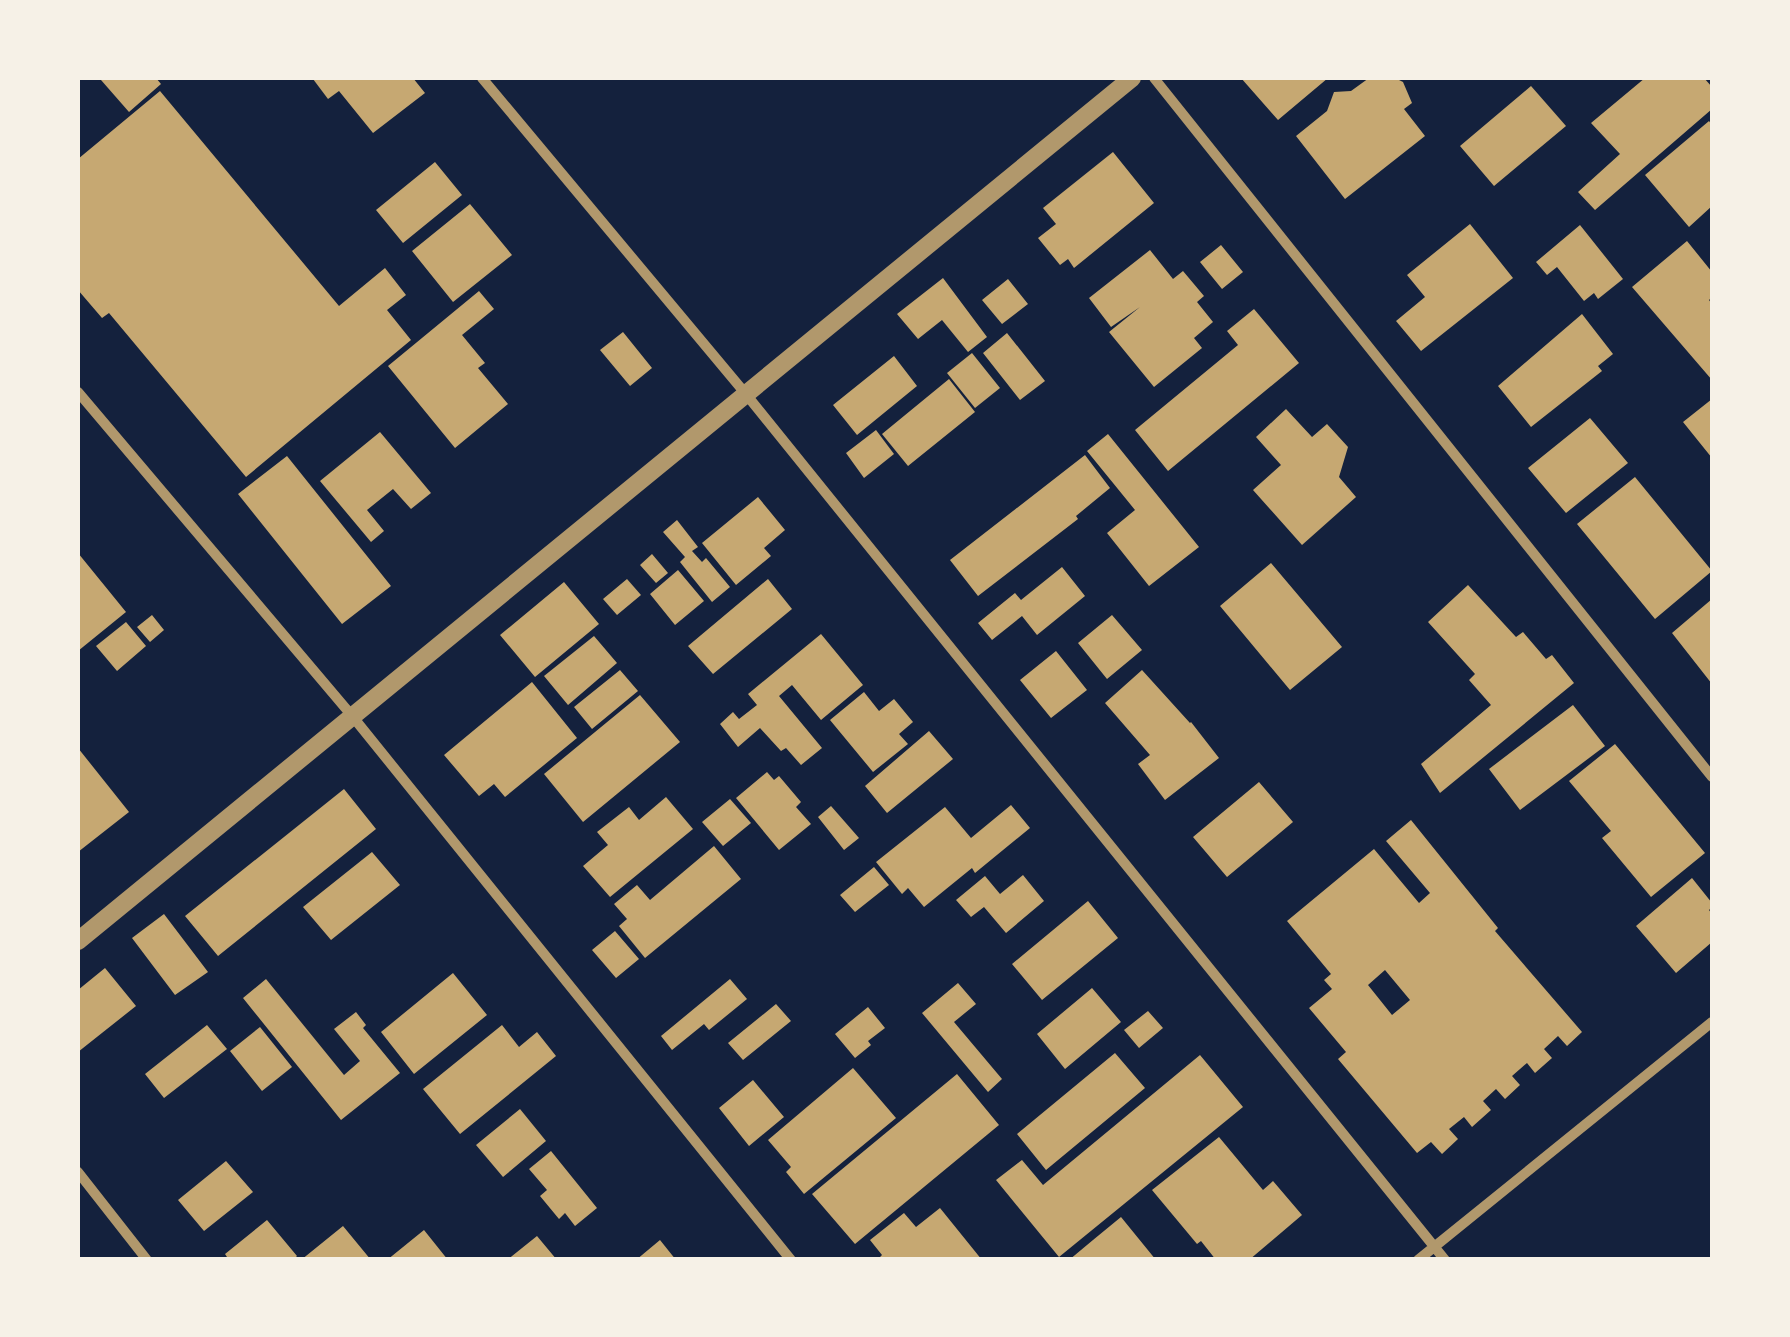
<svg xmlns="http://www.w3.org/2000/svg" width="1790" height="1337" font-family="'Archivo Narrow',sans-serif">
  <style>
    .building { fill: #c6a872; fill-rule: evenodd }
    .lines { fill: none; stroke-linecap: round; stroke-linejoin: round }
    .minor { stroke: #b1986c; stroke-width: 10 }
    .tertiary { stroke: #b1986c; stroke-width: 18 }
  </style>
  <rect width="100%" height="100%" fill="#14213d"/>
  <path class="building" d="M103 78H156L161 84 129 112 101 80Z
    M315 78H413L425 93 373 133 339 91 328 99 313 79Z
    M1241 78H1328L1278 120Z
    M1369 78H1379L1381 80 1395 78 1403 82 1412 103 1404 109 1425 136 1345 199 1296 136 1327 111 1334 92 1351 91Z
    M1645 78H1690L1691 80 1704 78 1712 87V109L1595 210 1578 192 1620 154 1591 123Z
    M1531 86 1566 126 1494 186 1460 146Z
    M160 91 339 306 385 268 406 295 387 310 411 340 246 477 109 313 102 318 78 290V159Z
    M1709 121 1712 125V206L1689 227 1645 175Z
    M1113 152 1154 203 1074 268 1068 259 1060 265 1038 238 1056 224 1043 208Z
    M435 162 462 195 403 243 376 210Z
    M470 204 512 255 453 302 412 251Z
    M1470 224 1513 278 1421 351 1396 321 1425 297 1407 275Z
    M1580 225 1623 279 1598 299 1594 293 1584 301 1557 267 1547 275 1536 262Z
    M1687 241 1712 272V297L1709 300 1712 304V380L1632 287Z
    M1221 245 1243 272 1222 289 1200 262Z
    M1150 250 1173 279 1183 271 1204 296 1197 302 1213 322 1194 338 1202 348 1154 387 1109 332 1140 307 1111 327 1089 298Z
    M943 278 987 337 968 352 942 320 918 339 897 314Z
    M1008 279 1028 304 1002 324 982 300Z
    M479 291 494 309 462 335 485 363 478 368 508 404 455 448 388 366Z
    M1254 309 1299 363 1168 471 1135 430 1238 345 1227 331Z
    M1582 314 1613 354 1598 366 1602 371 1531 427 1498 386Z
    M623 332 652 368 630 386 600 350Z
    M1007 333 1045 381 1020 400 983 353Z
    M972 353 1000 388 975 408 947 373Z
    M894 356 917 386 857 435 833 405Z
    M949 379 975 412 908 466 882 434Z
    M1712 399V458L1683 422Z
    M1286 409 1312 437 1327 424 1348 447 1339 477 1356 497 1302 545 1253 490 1281 465 1256 437Z
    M1590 418 1628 463 1566 513 1528 468Z
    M876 430 894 454 864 478 846 453Z
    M380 432 431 493 411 509 393 489 367 510 384 531 371 542 320 481Z
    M1108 434 1199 547 1149 586 1107 533 1135 510 1087 451Z
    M1085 455 1110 488 1076 516 1078 519 978 596 950 560Z
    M287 456 391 586 342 624 238 494Z
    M1635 477 1712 571 1655 619 1577 524Z
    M758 497 785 530 764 548 771 556 736 585 702 543Z
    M677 520 698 547 692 551 702 562 706 558 730 587 712 602 680 562 685 557 663 532Z
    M78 553 126 612 78 651Z
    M652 554 668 573 656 583 640 565Z
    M1271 563 1342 647 1290 690 1220 606Z
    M1062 567 1085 596 1037 635 1022 616 992 640 978 623 1015 593 1021 600Z
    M678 570 704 601 675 625 650 594Z
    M627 579 641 595 617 615 603 599Z
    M768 579 792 609 713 674 688 646Z
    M564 582 599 624 535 677 500 635Z
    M1468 585 1516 637 1523 632 1546 659 1552 655 1574 683 1440 793 1421 764 1491 705 1469 680 1475 674 1428 622Z
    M1712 599V684L1672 633Z
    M152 615 164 630 150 642 137 627Z
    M1112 615 1142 650 1107 679 1078 643Z
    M126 622 146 646 117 671 96 646Z
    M821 634 863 685 821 720 792 685 779 696 822 748 801 765 786 748 781 751 760 728 738 747 720 724 733 712 739 719 757 705 748 694Z
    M594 636 617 663 568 705 544 676Z
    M1056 651 1087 690 1051 718 1020 680Z
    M620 670 638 691 592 729 574 707Z
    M1142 670 1190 723 1191 722 1219 758 1165 800 1138 764 1150 755 1105 703Z
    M532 682 577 738 505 797 494 784 479 796 444 755Z
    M864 692 879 711 894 699 913 722 899 734 908 744 873 772 830 720Z
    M640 695 680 742 583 822 544 774Z
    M1573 705 1605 746 1520 810 1489 769Z
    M929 731 953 759 887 813 865 786Z
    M1615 744 1705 853 1651 897 1602 838 1611 831 1569 781Z
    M78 748 129 812 78 852Z
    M767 772 774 780 779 776 801 802 796 807 811 824 779 850 736 798Z
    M1259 782 1293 822 1227 877 1193 837Z
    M344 789 376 829 218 956 185 916Z
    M666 797 693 829 610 897 583 866 608 845 597 832 629 807 639 820Z
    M730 799 751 823 723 846 702 822Z
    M1011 805 1030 828 975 873 972 868 924 907 908 888 902 894 876 862 945 807 971 838Z
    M831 806 859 838 844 850 818 817Z
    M1411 820 1498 928 1495 931 1582 1032 1567 1046 1558 1036 1544 1049 1552 1058 1535 1073 1527 1063 1512 1076 1520 1085 1505 1099 1496 1089 1483 1101 1491 1110 1472 1127 1464 1117 1449 1129 1458 1139 1442 1154 1431 1142 1417 1153 1338 1059 1346 1052 1309 1008 1332 989 1324 980 1331 974 1287 921 1374 849 1419 903 1430 893 1386 841ZM1385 970 1410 1000 1392 1015 1368 985Z
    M714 846 741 879 645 958 619 926 627 919 614 904 637 885 650 900Z
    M372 852 400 885 331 940 303 907Z
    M874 867 889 885 855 912 840 895Z
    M1023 875 1044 901 1006 933 984 907 971 917 956 900 985 876 1000 894Z
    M1692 878 1712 903V907L1709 910 1712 914V942L1676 973 1636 926Z
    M1088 901 1118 938 1042 1000 1012 964Z
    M164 914 208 972 175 995 132 938Z
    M615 931 639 959 616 978 592 950Z
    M105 968 136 1006 78 1052V990Z
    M453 973 487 1015 414 1074 381 1032Z
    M266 979 344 1075 360 1061 334 1029 356 1012 366 1025 363 1028 400 1073 341 1120 243 998Z
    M730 979 747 999 709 1030 704 1024 672 1050 661 1036Z
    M958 983 976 1004 954 1022 1002 1079 988 1092 922 1013Z
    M1092 988 1121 1022 1065 1069 1037 1034Z
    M776 1004 791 1021 743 1060 728 1043Z
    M868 1007 885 1028 868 1041 871 1045 855 1058 835 1034Z
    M1148 1011 1163 1028 1139 1048 1124 1030Z
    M207 1025 227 1049 164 1098 145 1074Z
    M502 1025 519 1047 537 1032 556 1056 460 1134 423 1089Z
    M260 1027 292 1067 262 1091 230 1051Z
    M1115 1053 1145 1088 1046 1170 1017 1134Z
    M1200 1055 1243 1107 1059 1257 996 1180 1022 1160 1043 1185Z
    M853 1068 896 1118 804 1194 786 1172 791 1167 768 1140Z
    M957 1074 999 1125 855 1244 812 1194Z
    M753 1080 784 1117 749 1146 719 1108Z
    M520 1109 546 1141 503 1177 476 1145Z
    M1219 1137 1263 1190 1273 1181 1302 1215 1249 1260H1216L1201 1241 1197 1244 1152 1190Z
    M551 1151 597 1208 575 1226 565 1213 559 1219 540 1196 547 1190 529 1169Z
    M226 1161 253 1192 204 1231 178 1200Z
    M940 1208 982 1260H877L882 1255 870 1240 904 1213 916 1227Z
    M1121 1217 1156 1260H1069L1093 1240Z
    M267 1220 297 1256 293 1260H229L225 1254Z
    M343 1226 371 1260H301Z
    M424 1230 448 1260H387Z
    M537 1236 557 1260H507Z
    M660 1240 676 1260H636Z"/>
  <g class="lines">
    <path class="minor" d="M482 78 745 393 1445 1260
      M1154 78 1712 777
      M78 392 353 717 791 1260
      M78 1172 147 1260
      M1418 1260 1712 1022"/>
    <path class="tertiary" d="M78 941 1132 78"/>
  </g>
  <rect width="1790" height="1337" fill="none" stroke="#f6f1e7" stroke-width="160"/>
</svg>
